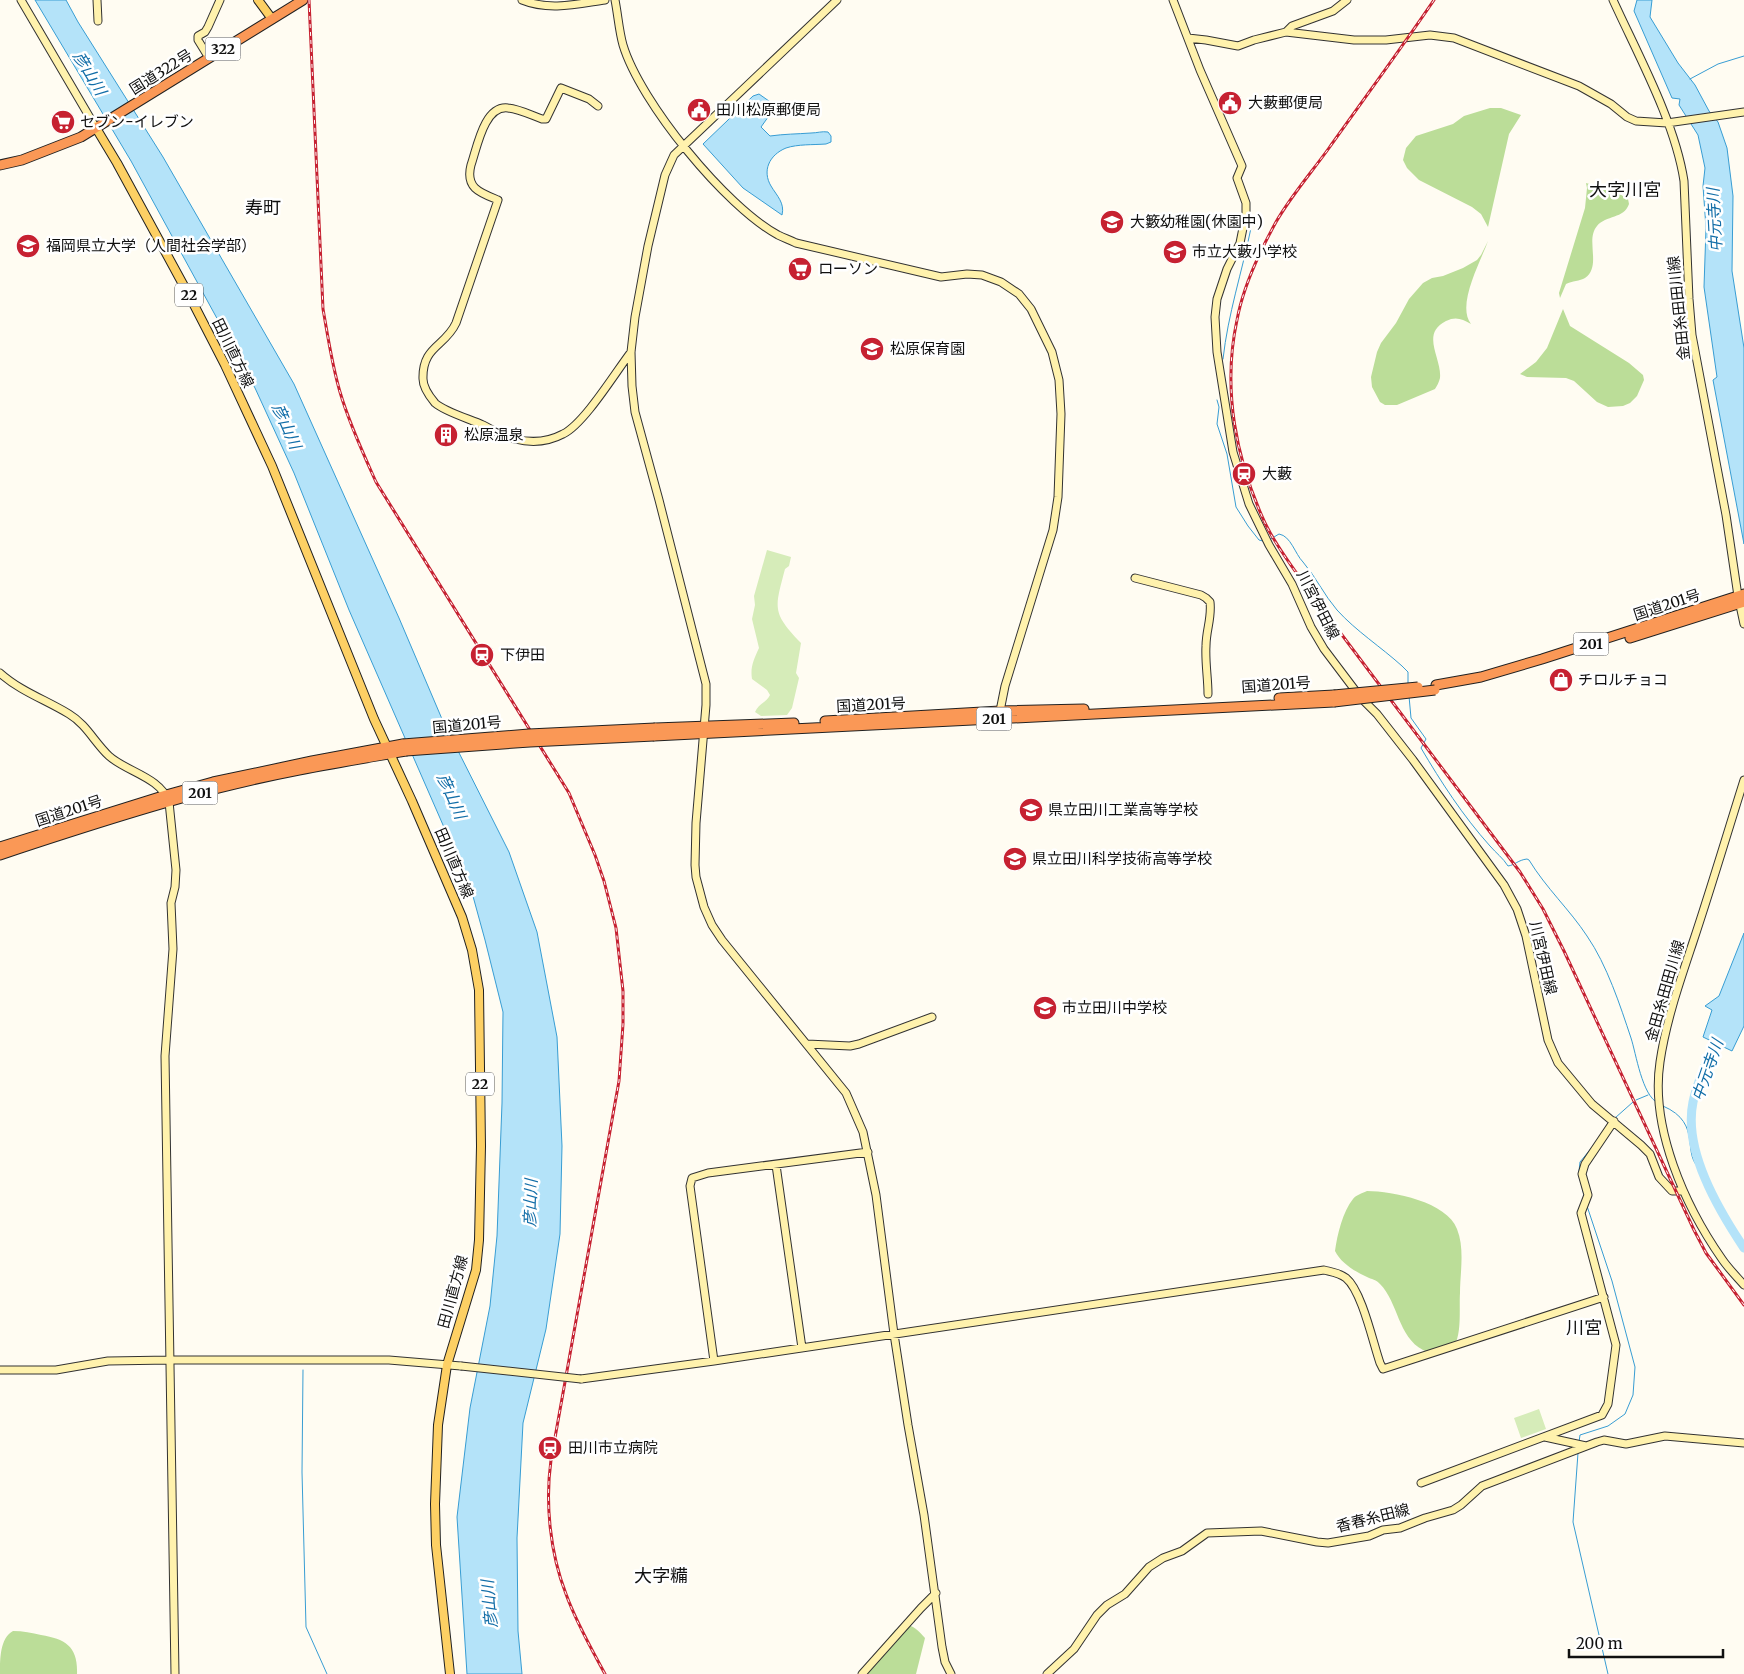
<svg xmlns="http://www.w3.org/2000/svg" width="1744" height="1674" font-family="Merriweather,'Noto Sans JP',serif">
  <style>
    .green { fill: #d6ecb9 }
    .forest { fill: #bbdd98 }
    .water { fill: #b4e3f9; stroke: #389dd3 }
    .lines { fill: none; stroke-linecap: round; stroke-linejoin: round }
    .stream { stroke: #389dd3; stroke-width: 1 }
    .river { stroke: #b4e3f9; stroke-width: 9 }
    .secondary-casing { stroke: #323232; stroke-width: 9 }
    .primary-casing { stroke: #212121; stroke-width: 10 }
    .highway-casing { stroke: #212121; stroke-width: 11 }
    .secondary { stroke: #fff2ad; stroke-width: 7 }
    .primary { stroke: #fdd064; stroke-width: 8 }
    .highway { stroke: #fa9856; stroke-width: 9 }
    .rail-casing { stroke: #c62131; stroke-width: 3 }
    .rail { stroke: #fff; stroke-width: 1; stroke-dasharray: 4; stroke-linecap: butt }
    .secondary-bridge-casing { stroke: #323232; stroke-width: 9; stroke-linecap: butt }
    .highway-bridge-casing { stroke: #212121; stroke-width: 11; stroke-linecap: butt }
    .secondary-bridge { stroke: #fff2ad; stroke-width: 7 }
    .highway-bridge { stroke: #fa9856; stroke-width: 9 }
    .labels { text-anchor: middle; stroke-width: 5; stroke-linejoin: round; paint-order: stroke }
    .shield { fill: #fff; stroke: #585858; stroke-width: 1 }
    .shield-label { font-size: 14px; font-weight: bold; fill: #101010 }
    .street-label { font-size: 15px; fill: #101010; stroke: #fff }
    .poi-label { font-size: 15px; fill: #101010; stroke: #fff; text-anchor: start }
    .water-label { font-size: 16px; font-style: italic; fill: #126ea8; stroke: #fff }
    .quarter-label { font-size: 18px; fill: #101010; stroke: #fff }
  </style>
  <rect width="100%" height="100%" fill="#fffcf2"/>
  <path class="green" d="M767 550 791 557 789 566 785 569C775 608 771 612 801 643L796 673 799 678 792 708 787 715 761 716 755 712C758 704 767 702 770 695L767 690 752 679C750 667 754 659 759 648L752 619 755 605 754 596Z
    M1539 1409 1546 1429 1521 1438 1514 1418Z"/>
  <path class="forest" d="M1490 108H1501L1521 115 1509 134 1488 227 1481 214 1472 207 1419 180 1407 168 1403 160 1406 148 1416 136 1453 124 1464 116Z
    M1586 183 1616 192 1628 199 1629 204C1624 219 1606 215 1597 226 1585 240 1602 266 1585 278 1580 281 1572 281 1566 284L1560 298 1559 293 1585 208 1587 188Z
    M1488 241C1481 261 1456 305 1471 324 1462 319 1456 316 1446 321 1420 334 1442 358 1440 378 1439 382 1437 386 1435 389L1397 405H1385L1380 402 1372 387 1371 377 1377 352 1381 343 1396 323 1409 299 1423 283 1432 278 1443 276 1463 268 1477 260 1481 255Z
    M1563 309 1570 326 1629 363 1643 375 1644 380 1637 396 1630 403 1623 406 1608 407 1597 402 1574 381 1566 378 1527 377 1520 374 1536 362 1547 348Z
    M1367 1191C1393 1191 1447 1202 1457 1229 1465 1249 1460 1273 1460 1293 1459 1307 1462 1334 1454 1346 1448 1356 1432 1355 1423 1350 1398 1337 1398 1302 1380 1284 1377 1280 1371 1279 1367 1277 1354 1271 1341 1263 1335 1251 1337 1235 1343 1211 1353 1199 1356 1195 1363 1193 1367 1191Z
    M904 1624C913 1625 919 1631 925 1638L916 1674H859L895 1630Z
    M13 1631C23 1631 32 1633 41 1635 66 1639 78 1647 77 1674H0C0 1659 0 1638 13 1631Z"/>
  <path class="water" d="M35 0H66L78 22 163 157 294 384 399 618 442 719 509 852 537 932 557 1037 562 1146 560 1234 546 1329 523 1423 517 1538 518 1631 522 1674H467L457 1517 470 1408 490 1306 497 1236 502 1103 503 1012 485 940 471 889 349 610 294 473 255 388 131 161Z
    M1637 0H1652L1650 17 1678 63 1695 85 1709 111 1718 122 1727 148 1733 196 1732 271 1744 348V544L1713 380 1717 377 1704 287 1706 228 1703 186 1705 168 1698 135 1679 105 1680 99 1672 98 1634 11Z
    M759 94 776 106 761 127 770 136C784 134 797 134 811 133 817 133 822 131 828 132L831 136V142L826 144C813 145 798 144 786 148 769 155 762 171 771 186 777 196 785 203 782 215L743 188 703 144 753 96Z
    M1744 933V1026L1732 1051 1703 1037 1712 1010 1705 1006 1719 996Z"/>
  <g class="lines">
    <path class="stream" d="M1690 79 1718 64 1744 56
      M1223 359C1228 314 1242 272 1251 228
      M1217 400 1219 407 1217 424 1227 454 1236 507 1248 526 1259 540 1263 541
      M1269 540 1279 534C1291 536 1295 554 1303 562 1316 577 1324 595 1337 610 1356 631 1381 647 1402 666L1408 672V685
      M1409 696 1411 718 1426 739 1421 748C1441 782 1463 816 1490 846 1496 853 1503 858 1508 866 1515 865 1518 860 1527 859L1529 860C1546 888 1570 910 1587 936 1607 965 1620 1005 1631 1038 1636 1053 1642 1096 1658 1103
      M1636 1100 1648 1095
      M1663 1106C1705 1124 1679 1156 1702 1170
      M1615 1118 1633 1102
      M1579 1171 1580 1162 1594 1145
      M1579 1175 1584 1195
      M303 1370 302 1472 306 1627 327 1674
      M1579 1442 1580 1435 1608 1426 1625 1414 1633 1395 1635 1367 1612 1281 1587 1206
      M1578 1453 1573 1522 1608 1674"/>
    <path class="river" d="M1719 1033C1710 1055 1698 1078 1693 1102 1683 1150 1718 1209 1744 1248"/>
    <g class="secondary-casing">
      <path id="secondary" d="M21 0 96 128
        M97 0 98 21
        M522 0C549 11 577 4 605 0
        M615 0C618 15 619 31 623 45 640 102 726 207 778 235 784 238 790 240 796 243L941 277 967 274 982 275 1001 282 1019 294 1031 309 1052 352 1059 380 1061 414 1058 497 1053 530 1005 686 999 716
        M837 0 674 155 665 175 648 246 635 317 631 352 632 386 635 412 659 500 706 684V705L696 823 695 865 696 877 704 907 712 925 722 940 846 1093 863 1132 876 1195 894 1334 908 1425 924 1515 942 1647 945 1662 951 1674
        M1173 0 1200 70 1242 166 1237 178 1246 203V213L1240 243 1227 269 1217 299 1215 317 1217 352 1233 452 1249 504 1269 545 1292 584 1311 627 1324 649 1361 698 1377 714 1413 760 1504 885 1517 909 1526 936 1548 1040 1558 1063 1592 1104 1641 1145 1650 1154 1659 1177 1672 1191H1683
        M1613 0C1638 55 1675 122 1684 181L1689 299 1692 335 1726 515 1738 596 1744 624
        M1286 32 1292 26 1333 11 1347 0
        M1188 38 1206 40 1238 46 1254 40 1286 32 1354 40H1386L1430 35 1454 38 1579 86 1611 104 1627 117 1636 121 1667 123 1744 112
        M209 58 198 40V36L205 32 208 27 220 0
        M598 106 589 99 561 88 546 119H542C531 115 519 109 508 108 484 105 477 148 471 165 465 188 480 193 498 200L456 323C445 347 422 346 423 379 423 387 430 397 435 403 445 412 470 419 483 425 493 430 504 437 515 439 531 443 548 442 563 434 584 424 615 373 631 352
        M1135 578 1201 595 1206 598 1210 602C1212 618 1206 630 1206 646 1205 662 1208 678 1208 694
        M0 673C20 691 46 700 69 714 86 724 95 743 109 756 127 772 160 777 169 802L176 870 175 887 171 903 173 949 165 1056 175 1674
        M1744 780C1727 834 1711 888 1693 942 1680 981 1666 1021 1660 1062 1650 1128 1685 1206 1722 1259 1728 1268 1737 1277 1744 1285
        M807 1044 850 1046 859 1044 932 1017
        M776 1165 802 1348
        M714 1361 690 1186 692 1178 708 1173 868 1152
        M0 1370H56L108 1361 170 1360H389L461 1366
        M581 1379 714 1361 1324 1270C1332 1272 1340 1273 1346 1278 1362 1291 1373 1343 1380 1363L1383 1369 1604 1297
        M1545 1437 1586 1446
        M1421 1483 1602 1415 1608 1404 1616 1345 1581 1213 1588 1195 1582 1174 1585 1164 1614 1121
        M862 1674 921 1608 936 1593
        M1047 1674 1074 1649 1097 1615 1107 1605 1125 1594 1149 1567 1163 1558 1182 1551 1207 1533 1261 1531 1317 1542 1328 1543 1369 1536 1383 1530 1400 1528 1425 1518 1453 1510 1461 1505 1482 1486 1597 1442 1604 1440 1626 1444 1665 1436 1744 1443"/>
    </g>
    <g class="primary-casing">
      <path id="primary" d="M258 0 272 19
        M96 128 117 163 191 299 225 365 272 466 374 719 412 801 462 917 472 950 479 990 481 1146 479 1240 476 1270 447 1365 438 1425 435 1504 436 1545 450 1674"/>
    </g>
    <g class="highway-casing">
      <path id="highway" d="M0 165 22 160 81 137 303 0
        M1630 638 1744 602
        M1436 685 1481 677 1542 659 1744 594
        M1279 698 1334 695
        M825 721 1000 711 1084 709
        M655 728 794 723
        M654 736 1334 702
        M0 847 166 795 213 782 312 761 403 744
        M0 855C72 831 145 807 219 788 280 772 343 762 406 751"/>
    </g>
    <use href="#secondary" class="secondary"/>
    <use href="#primary" class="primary"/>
    <use href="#highway" class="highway"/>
    <g class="rail-casing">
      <path id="rail" d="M309 0 323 309C328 337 332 365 340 392 349 423 363 453 376 482L569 793 595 855 604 881 616 928 623 991V1024L619 1081 551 1460C545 1503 550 1553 566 1594 576 1622 591 1648 605 1674
        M1434 0C1400 50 1364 99 1329 148 1311 173 1291 196 1276 222 1260 251 1243 287 1237 320 1222 389 1236 460 1265 523 1278 550 1298 574 1315 599L1520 872 1543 909 1564 951 1694 1230 1706 1253 1744 1305"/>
    </g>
    <use href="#rail" class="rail"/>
    <g class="secondary-bridge-casing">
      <path id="secondary-bridge" d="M461 1366 581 1379"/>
    </g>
    <g class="highway-bridge-casing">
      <path id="highway-bridge" d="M1334 695 1418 687
        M1334 702 1435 690
        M403 744 529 734 655 728
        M406 751 530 742 654 736"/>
    </g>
    <use href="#secondary-bridge" class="secondary-bridge"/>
    <use href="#highway-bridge" class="highway-bridge"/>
  </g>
  <defs>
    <g id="civic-disc" transform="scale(1.25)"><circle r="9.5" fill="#c62131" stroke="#fff"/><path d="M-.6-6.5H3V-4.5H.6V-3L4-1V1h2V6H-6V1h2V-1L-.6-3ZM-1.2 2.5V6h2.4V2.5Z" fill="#fff"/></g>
    <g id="supermarket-disc" transform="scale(1.25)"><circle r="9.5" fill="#c62131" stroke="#fff"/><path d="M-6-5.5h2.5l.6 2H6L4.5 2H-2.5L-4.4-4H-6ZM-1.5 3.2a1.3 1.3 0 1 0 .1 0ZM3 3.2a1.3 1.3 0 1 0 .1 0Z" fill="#fff"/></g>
    <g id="school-disc" transform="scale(1.25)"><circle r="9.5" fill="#c62131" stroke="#fff"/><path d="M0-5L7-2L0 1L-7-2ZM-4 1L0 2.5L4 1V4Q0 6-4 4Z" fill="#fff"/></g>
    <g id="university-disc" transform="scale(1.25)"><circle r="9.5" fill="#c62131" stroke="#fff"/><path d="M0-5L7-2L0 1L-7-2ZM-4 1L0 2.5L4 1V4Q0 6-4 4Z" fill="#fff"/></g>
    <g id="building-disc" transform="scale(1.25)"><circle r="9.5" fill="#c62131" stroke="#fff"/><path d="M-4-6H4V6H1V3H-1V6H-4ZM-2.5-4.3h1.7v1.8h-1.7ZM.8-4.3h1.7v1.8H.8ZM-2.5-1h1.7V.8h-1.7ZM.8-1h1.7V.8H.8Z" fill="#fff"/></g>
    <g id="station-disc" transform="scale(1.25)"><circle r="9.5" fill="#c62131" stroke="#fff"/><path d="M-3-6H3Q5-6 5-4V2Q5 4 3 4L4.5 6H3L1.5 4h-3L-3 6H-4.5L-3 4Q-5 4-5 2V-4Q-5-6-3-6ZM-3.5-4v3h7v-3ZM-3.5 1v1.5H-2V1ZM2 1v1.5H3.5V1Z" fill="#fff"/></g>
    <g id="shop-disc" transform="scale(1.25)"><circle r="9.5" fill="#c62131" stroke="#fff"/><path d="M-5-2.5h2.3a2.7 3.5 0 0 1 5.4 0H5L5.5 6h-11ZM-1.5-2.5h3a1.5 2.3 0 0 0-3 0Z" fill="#fff"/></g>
  </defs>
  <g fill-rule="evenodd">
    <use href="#civic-disc" x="1230" y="103"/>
    <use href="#civic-disc" x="699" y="110"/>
    <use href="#supermarket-disc" x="63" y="122"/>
    <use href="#school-disc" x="1112" y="222"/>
    <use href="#university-disc" x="28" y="246"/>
    <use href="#school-disc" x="1175" y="252"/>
    <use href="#supermarket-disc" x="800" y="269"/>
    <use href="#school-disc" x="872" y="349"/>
    <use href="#building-disc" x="446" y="435"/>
    <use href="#station-disc" x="1244" y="474"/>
    <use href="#station-disc" x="482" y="655"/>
    <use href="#shop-disc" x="1561" y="680"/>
    <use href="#school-disc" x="1031" y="810"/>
    <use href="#school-disc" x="1015" y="859"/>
    <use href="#school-disc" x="1045" y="1008"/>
    <use href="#station-disc" x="550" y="1448"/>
  </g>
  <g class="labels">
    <g class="shield">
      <rect x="205.5" y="37.5" width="35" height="23" rx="4"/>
      <rect x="175" y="283.5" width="28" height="23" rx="4"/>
      <rect x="1573.5" y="632.5" width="35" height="23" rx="4"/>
      <rect x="976.5" y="707.5" width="35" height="23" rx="4"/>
      <rect x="182.5" y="781.5" width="35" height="23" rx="4"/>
      <rect x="466" y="1072.5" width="28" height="23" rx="4"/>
    </g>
    <g class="shield-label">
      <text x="223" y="54">322</text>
      <text x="189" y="300">22</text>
      <text x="1591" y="649">201</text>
      <text x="994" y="724">201</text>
      <text x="200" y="798">201</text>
      <text x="480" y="1089">22</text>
    </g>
    <g class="street-label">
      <text transform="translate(161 72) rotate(-32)" y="5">国道322号</text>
      <text transform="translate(1679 308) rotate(-96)" y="5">金田糸田田川線</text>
      <text transform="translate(233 353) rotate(64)" y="5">田川直方線</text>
      <text transform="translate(1318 605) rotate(63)" y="5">川宮伊田線</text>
      <text transform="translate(1667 605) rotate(-18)" y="5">国道201号</text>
      <text transform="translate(1276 685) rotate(-4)" y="5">国道201号</text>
      <text transform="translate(871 705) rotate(-3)" y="5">国道201号</text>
      <text transform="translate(467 725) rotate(-5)" y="5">国道201号</text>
      <text transform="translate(69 811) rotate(-18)" y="5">国道201号</text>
      <text transform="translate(454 863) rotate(67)" y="5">田川直方線</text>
      <text transform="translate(1543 958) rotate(77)" y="5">川宮伊田線</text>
      <text transform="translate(1665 991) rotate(-74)" y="5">金田糸田田川線</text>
      <text transform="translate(453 1292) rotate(-75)" y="5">田川直方線</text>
      <text transform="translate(1373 1518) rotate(-14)" y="5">香春糸田線</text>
    </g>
    <g class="poi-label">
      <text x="1248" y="108">大藪郵便局</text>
      <text x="716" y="115">田川松原郵便局</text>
      <text x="80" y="127">セブン-イレブン</text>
      <text x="1130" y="227">大籔幼稚園(休園中)</text>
      <text x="46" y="251">福岡県立大学（人間社会学部）</text>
      <text x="1192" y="257">市立大藪小学校</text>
      <text x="818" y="274">ローソン</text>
      <text x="890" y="354">松原保育園</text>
      <text x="464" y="440">松原温泉</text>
      <text x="1262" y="479">大藪</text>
      <text x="500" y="660">下伊田</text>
      <text x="1578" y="685">チロルチョコ</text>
      <text x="1048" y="815">県立田川工業高等学校</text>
      <text x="1032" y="864">県立田川科学技術高等学校</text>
      <text x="1062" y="1013">市立田川中学校</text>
      <text x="568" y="1453">田川市立病院</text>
    </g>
    <g class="water-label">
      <text transform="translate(90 73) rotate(59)" y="6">彦山川</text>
      <text transform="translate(1714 220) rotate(-93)" y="6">中元寺川</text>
      <text transform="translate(287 426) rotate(66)" y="6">彦山川</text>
      <text transform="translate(452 796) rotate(66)" y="6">彦山川</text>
      <text transform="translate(1707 1070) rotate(-71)" y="6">中元寺川</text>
      <text transform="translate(530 1203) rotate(-88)" y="6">彦山川</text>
      <text transform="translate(489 1604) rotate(-95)" y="6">彦山川</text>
    </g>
    <g class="quarter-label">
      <text x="1625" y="196">大字川宮</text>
      <text x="263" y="214">寿町</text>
      <text x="1584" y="1334">川宮</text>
      <text x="661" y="1582">大字糒</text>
    </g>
  </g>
  <path d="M1569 1649v8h154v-8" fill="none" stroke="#101010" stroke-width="2.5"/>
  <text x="1576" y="1649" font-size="15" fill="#101010" stroke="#ffffff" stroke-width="4" paint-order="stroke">200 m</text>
</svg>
